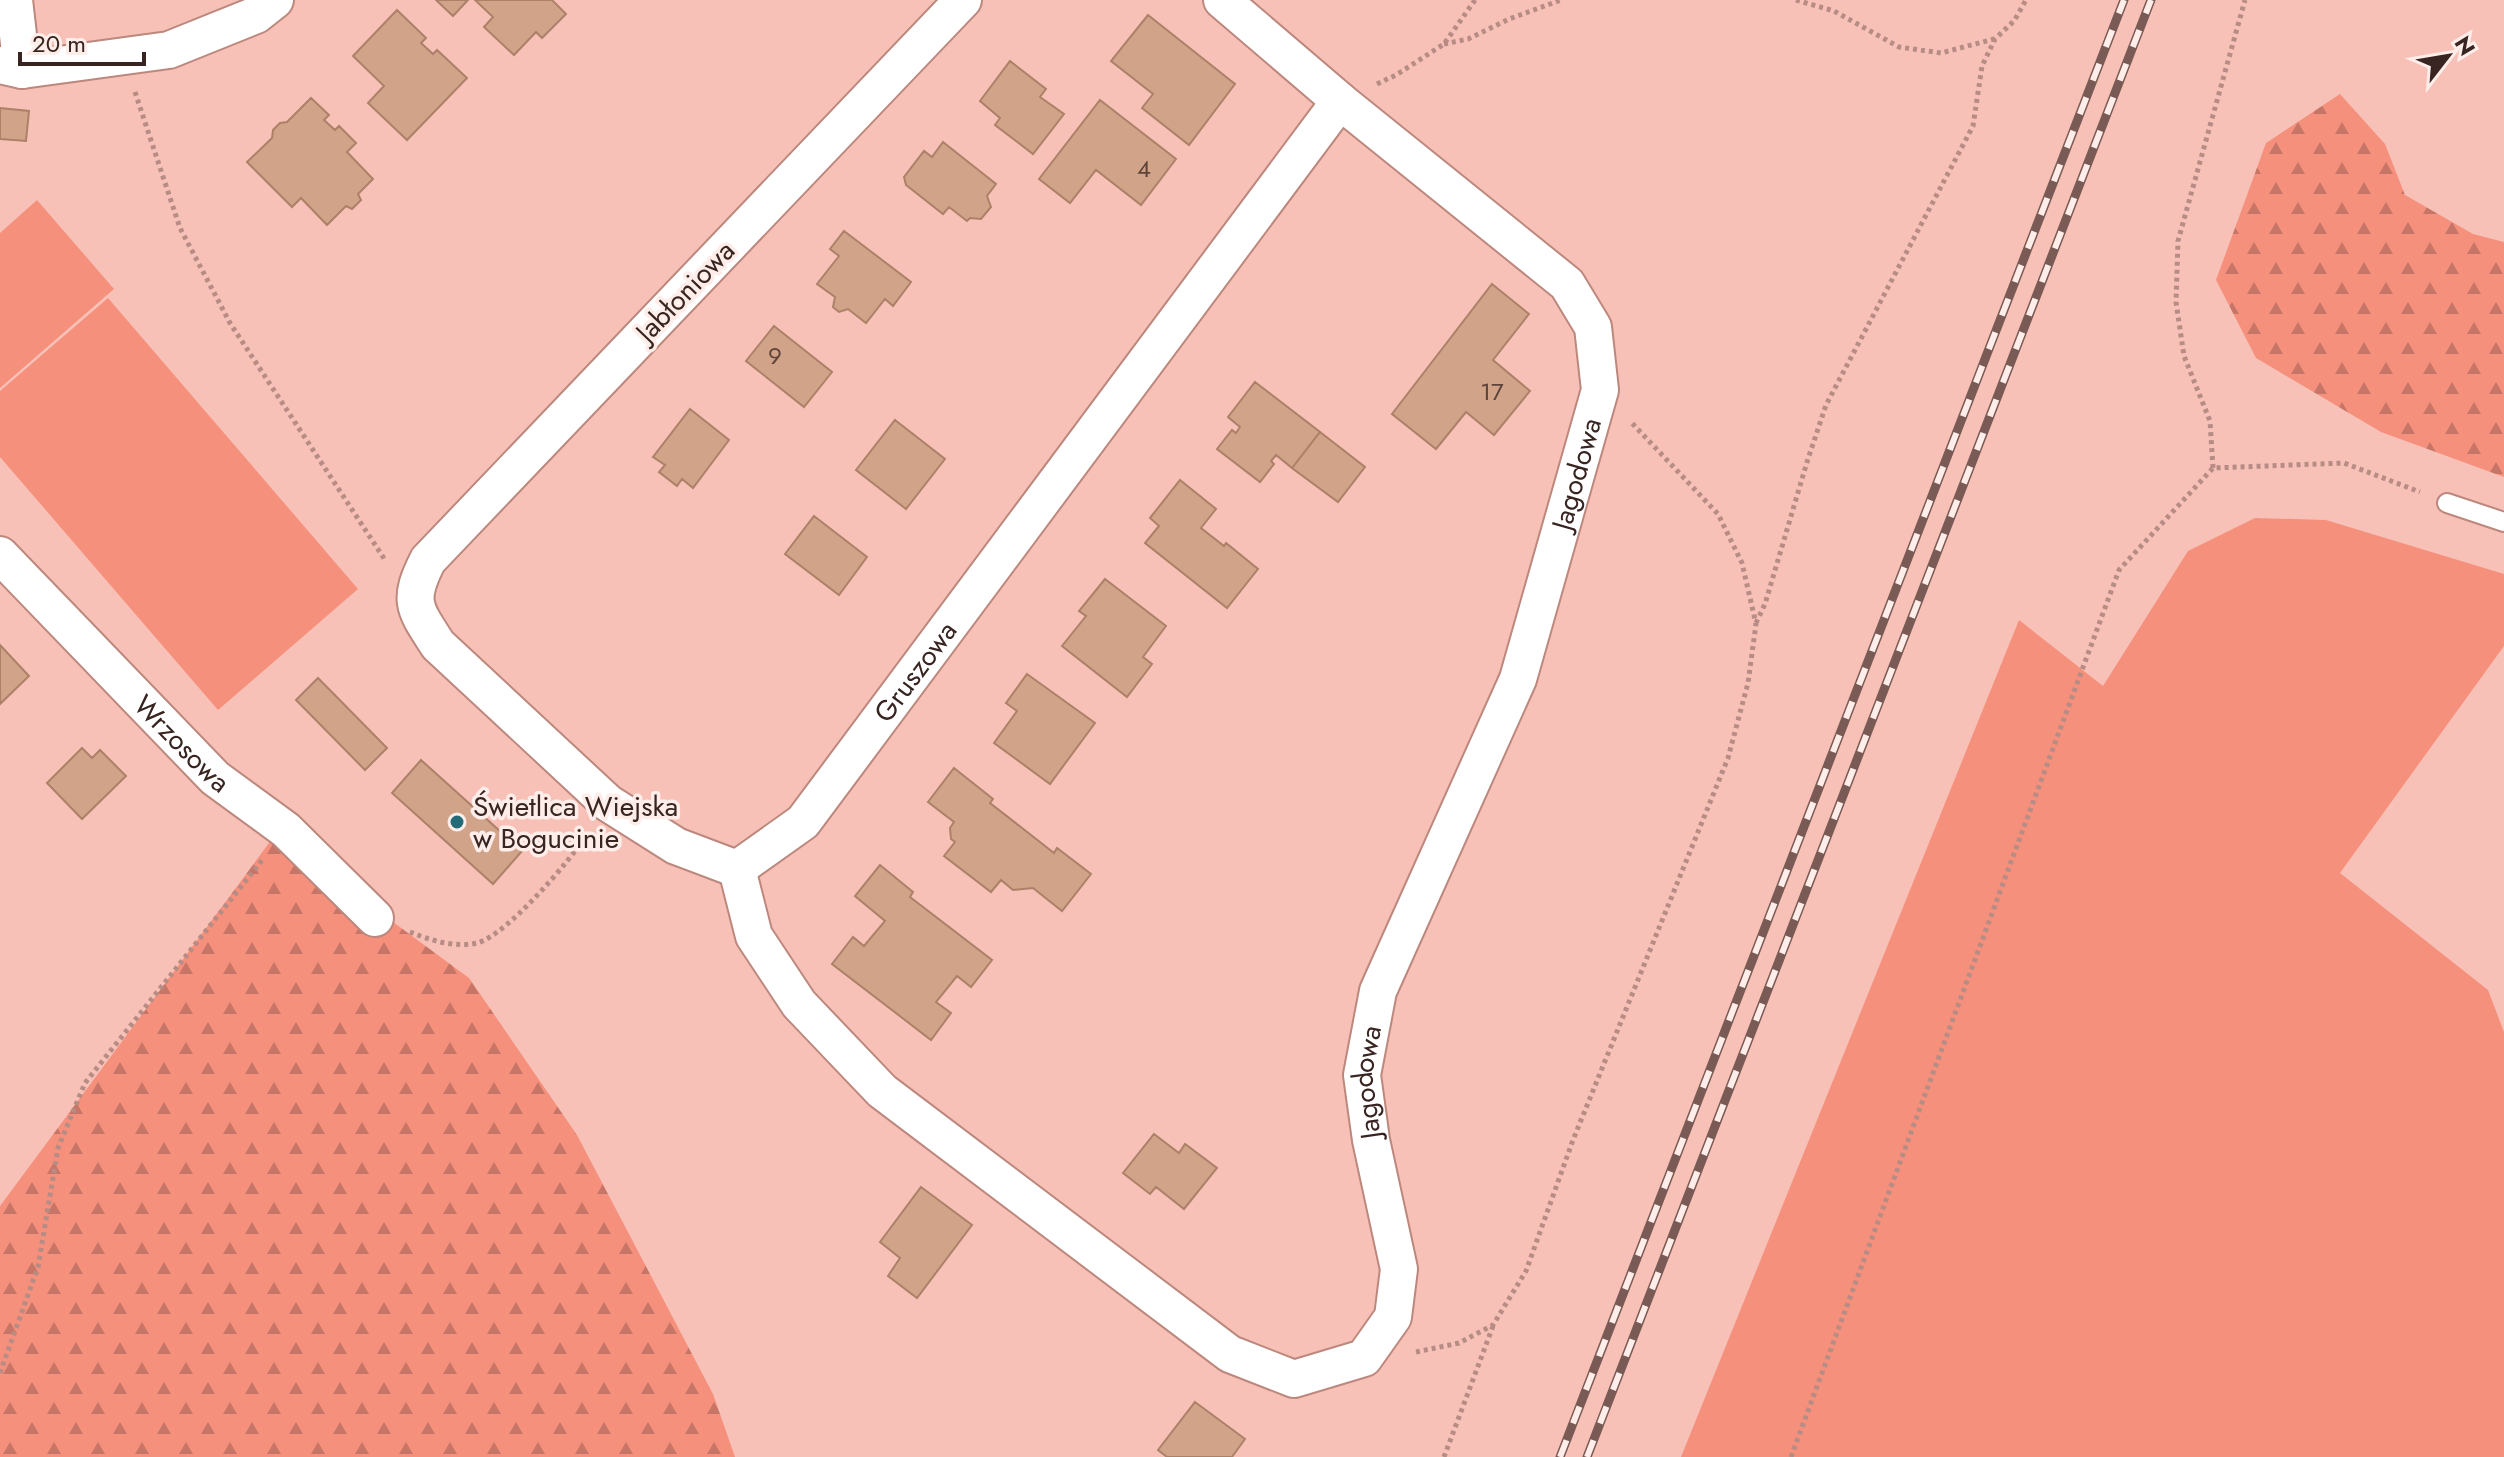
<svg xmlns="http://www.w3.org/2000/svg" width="2504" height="1457" font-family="Jost,sans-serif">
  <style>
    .grass { fill: #f5907d }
    .forest { fill: url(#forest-firs) }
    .building { fill: #d1a389; stroke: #ad8168; stroke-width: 2 }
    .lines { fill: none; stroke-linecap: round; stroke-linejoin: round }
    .service-casing { stroke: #bc887e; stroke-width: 22 }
    .minor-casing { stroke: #bc887e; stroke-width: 40 }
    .path { stroke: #b78c84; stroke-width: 5; stroke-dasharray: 4 4; stroke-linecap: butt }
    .service { stroke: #fff; stroke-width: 18 }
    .minor { stroke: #fff; stroke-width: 36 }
    .rail-casing { stroke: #7a5a54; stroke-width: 9 }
    .rail { stroke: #feede9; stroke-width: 6; stroke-dasharray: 18; stroke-linecap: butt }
    .poi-dot { fill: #236c78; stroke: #feede9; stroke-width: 3 }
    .labels { text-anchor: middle; stroke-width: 7; stroke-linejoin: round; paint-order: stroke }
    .number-label { font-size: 24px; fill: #5e443a }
    .street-label { font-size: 28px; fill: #382420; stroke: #feede9 }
    .poi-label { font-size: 28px; fill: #382420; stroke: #feede9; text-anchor: start }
  </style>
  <defs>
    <pattern id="forest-firs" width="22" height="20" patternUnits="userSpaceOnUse" patternTransform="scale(2)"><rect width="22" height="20" fill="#f5907d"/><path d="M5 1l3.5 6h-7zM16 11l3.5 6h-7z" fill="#c77566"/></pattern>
  </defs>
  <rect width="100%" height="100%" fill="#f8c1b7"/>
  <path class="grass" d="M37 200 114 289 0 388V233Z
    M108 298 358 589 218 710 0 457V391Z
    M2255 518 2326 520 2504 574V646L2340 873 2488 990 2504 1032V1457H1681L2019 620 2103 686 2188 551Z"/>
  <path class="forest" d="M2340 94 2385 144 2405 195 2473 234 2504 242V477L2381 432 2256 358 2216 280 2266 143Z
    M275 835 469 978 577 1135 713 1394 735 1457H0V1206Z"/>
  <path class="building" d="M436 0H468L453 16Z
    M475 0H552L566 14 542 38 536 32 514 55 484 27 493 17Z
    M397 10 426 38 421 43 433 54 437 50 467 78 407 140 368 103 384 86 353 56Z
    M1148 15 1235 84 1189 145 1142 108 1153 94 1111 61Z
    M1010 61 1046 89 1040 97 1064 114 1033 154 995 125 1000 118 980 101Z
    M311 98 329 115 324 120 335 130 339 126 356 143 347 152 373 179 358 194 361 200 352 209 346 206 327 225 301 198 292 207 247 162 272 138 273 130 280 123 287 122Z
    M1100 100 1176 159 1141 205 1096 170 1070 203 1039 179Z
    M0 108 29 111 26 141 0 139Z
    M943 142 996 184 987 196 991 207 981 219 970 218 967 221 949 207 943 214 906 185 904 177 924 151 932 157Z
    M844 231 911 282 893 306 885 299 866 323 848 309 839 312 833 307 835 297 817 284 839 256 830 249Z
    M1492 284 1529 314 1493 360 1530 391 1494 435 1466 412 1436 449 1392 414Z
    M774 326 832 372 804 407 746 361Z
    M1255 382 1320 432 1292 468 1276 455 1271 461 1274 464 1260 482 1217 449 1232 430 1236 433 1240 427 1228 417Z
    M690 409 729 440 693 488 682 479 677 486 659 472 665 465 653 457Z
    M895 420 945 459 906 509 856 470Z
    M1320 432 1365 467 1338 502 1292 468Z
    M1180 480 1216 509 1201 528 1224 546 1226 543 1258 569 1227 608 1145 543 1159 526 1150 518Z
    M814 516 867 557 839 595 785 554Z
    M1105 579 1166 626 1143 657 1152 664 1127 697 1062 646 1086 616 1079 611Z
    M0 645 29 676 0 704Z
    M1027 674 1095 723 1050 784 994 743 1017 711 1006 703Z
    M318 678 387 748 365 770 296 700Z
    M82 748 92 758 100 750 126 776 82 819 47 783Z
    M421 760 522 851 493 884 392 793Z
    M954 768 993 799 990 803 1054 853 1057 848 1091 874 1062 911 1033 888 1013 890 1001 880 991 892 944 856 955 842 951 839 950 828 954 822 928 802Z
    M880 865 913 892 910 897 992 960 971 987 957 976 936 1002 951 1013 931 1040 832 964 853 937 864 946 885 921 855 896Z
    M1154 1134 1179 1153 1185 1144 1217 1168 1184 1209 1156 1187 1150 1194 1123 1173Z
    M921 1187 972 1225 917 1298 888 1276 900 1258 880 1242Z
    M1195 1402 1245 1439 1232 1457H1167L1158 1450Z"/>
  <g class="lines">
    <g class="service-casing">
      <path id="service" d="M2447 503 2504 522"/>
    </g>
    <g class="minor-casing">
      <g id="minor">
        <path d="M14 0 22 70"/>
        <path id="s1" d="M963 0 428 560C407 601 414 608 438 645L608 803 676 846 737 869 803 822 1340 101"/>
        <path d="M0 65 22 70 169 50 256 15 275 0"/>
        <path id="s2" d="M0 555 215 778 286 830 375 918"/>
        <path id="s3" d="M737 869 754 936 799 1004 882 1091 1230 1354 1294 1379 1364 1358 1393 1317 1399 1269 1371 1140 1362 1075 1378 991 1518 679 1600 390 1593 327 1567 284 1340 101 1222 0"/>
      </g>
    </g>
    <path class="path" d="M1796 0 1834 11 1899 47 1941 53 1994 39
      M1444 44 1468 39 1509 19 1561 0
      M1377 84 1396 75 1444 44 1475 0
      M135 92 180 228 230 323 385 560
      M2213 468 2210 421 2184 356 2176 302 2178 241 2245 0
      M1756 623 1765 604 1807 462 1826 405 1973 126 1982 66 1995 39 2014 21 2026 0
      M410 932C430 940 454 948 477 943 506 936 571 860 587 834
      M1416 1352 1459 1343 1493 1325 1526 1271 1573 1140 1728 758 1748 683 1756 624 1742 563 1718 514 1631 422
      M0 1373 38 1267 58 1148 85 1083 263 859
      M1444 1457 1493 1326
      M1791 1457 2119 570 2213 468 2344 463 2420 492"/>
    <use href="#service" class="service"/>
    <use href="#minor" class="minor"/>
    <g class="rail-casing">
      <path id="rail" d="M1560 1457 2124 0
        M1587 1457 2151 0"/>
    </g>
    <use href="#rail" class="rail"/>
  </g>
  <circle class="poi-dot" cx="457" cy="822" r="8"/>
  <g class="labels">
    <g class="number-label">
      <text x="1144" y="177">4</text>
      <text x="775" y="364">9</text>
      <text x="1492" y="400">17</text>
    </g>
    <g class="street-label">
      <text transform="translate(685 291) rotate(-46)" y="10">Jabłoniowa</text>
      <text dy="10" stroke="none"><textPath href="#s3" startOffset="1786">Jagodowa</textPath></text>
      <text dy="10" stroke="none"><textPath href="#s1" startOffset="1514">Gruszowa</textPath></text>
      <text dy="10" stroke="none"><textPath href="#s2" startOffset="262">Wrzosowa</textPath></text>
      <text dy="10" stroke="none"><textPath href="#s3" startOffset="1138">Jagodowa</textPath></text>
    </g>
    <g class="poi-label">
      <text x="473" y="816">Świetlica Wiejska<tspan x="473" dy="32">w Bogucinie</tspan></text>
    </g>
  </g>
  <g transform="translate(2448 56) rotate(59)" stroke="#feede9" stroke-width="6" paint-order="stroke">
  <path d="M0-6L14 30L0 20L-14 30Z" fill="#382420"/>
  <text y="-12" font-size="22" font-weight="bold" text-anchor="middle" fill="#382420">N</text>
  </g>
  <path d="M20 52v12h124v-12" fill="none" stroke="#382420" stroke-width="4"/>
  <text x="32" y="52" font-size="24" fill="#382420" stroke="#feede9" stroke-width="6" paint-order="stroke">20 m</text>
</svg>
